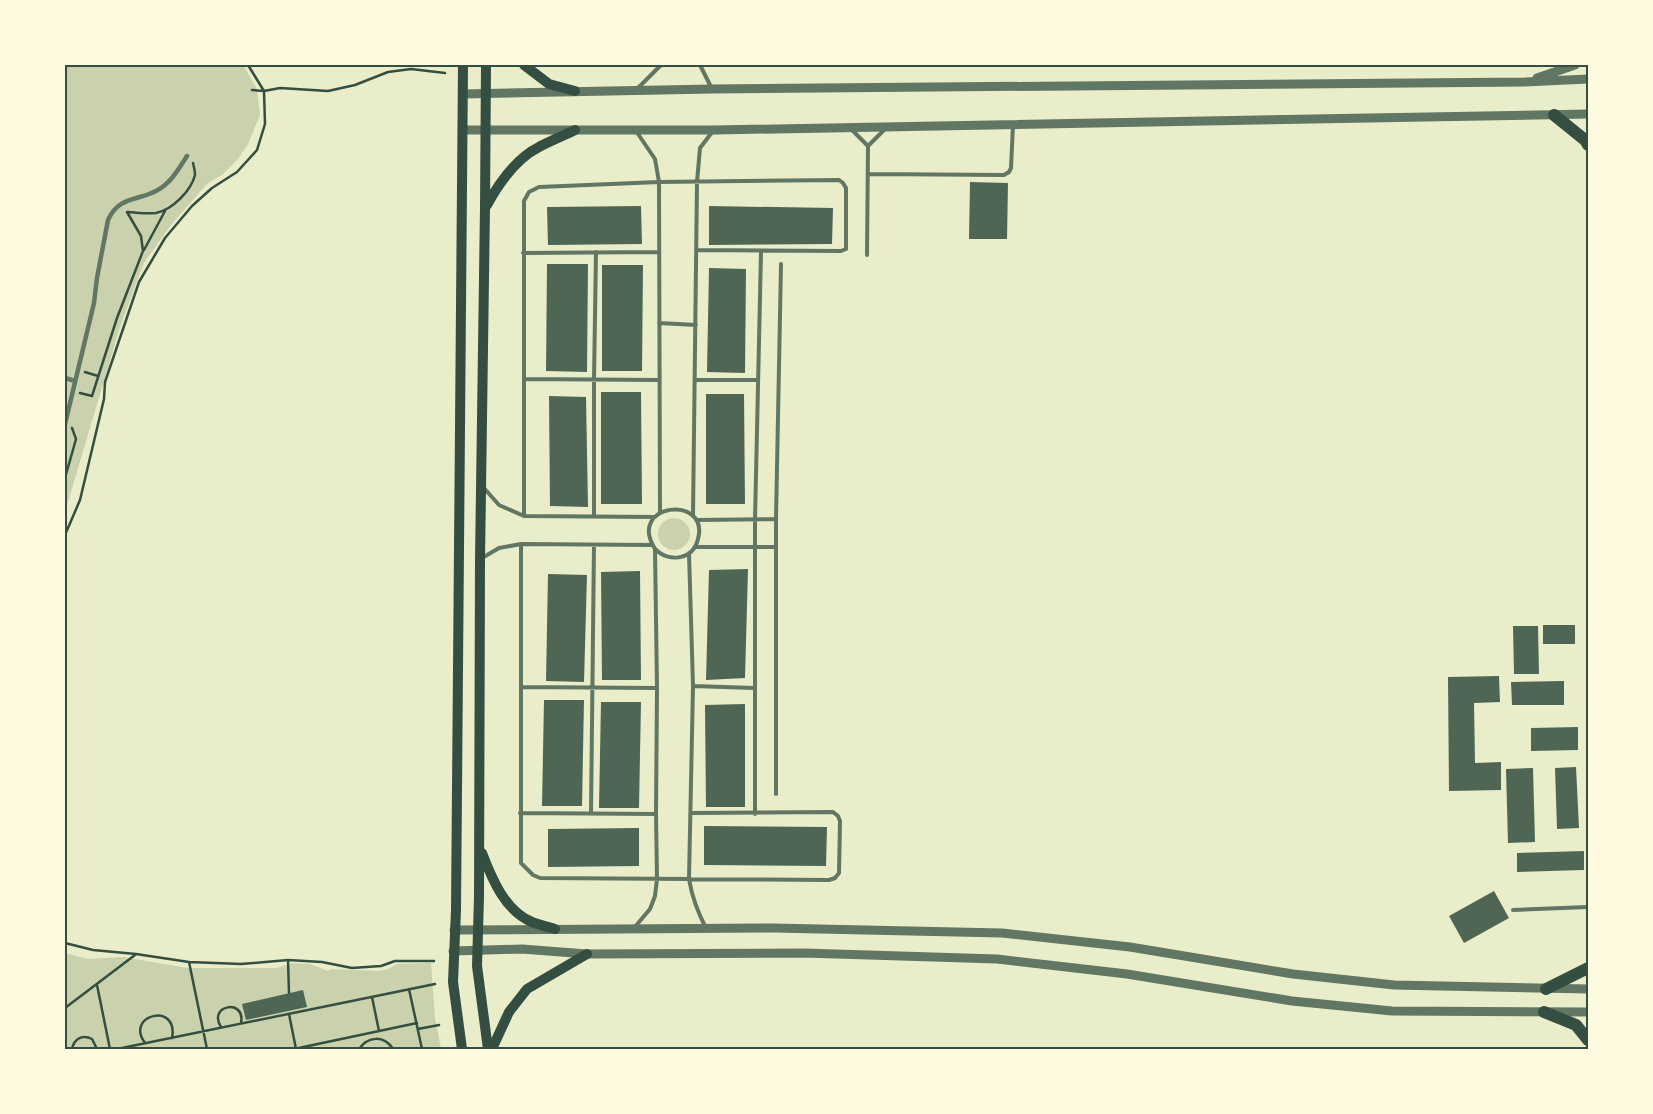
<svg xmlns="http://www.w3.org/2000/svg" width="1653" height="1114" font-family="Barlow,sans-serif">
  <style>
    .green { fill: #cad2ad }
    .building { fill: #4f6655 }
    .lines { fill: none; stroke-linecap: round; stroke-linejoin: round }
    .path { stroke: #344e41; stroke-width: 2.5 }
    .service { stroke: #617663; stroke-width: 4 }
    .pedestrian { stroke: #617663; stroke-width: 4.5 }
    .tertiary { stroke: #617663; stroke-width: 9 }
    .secondary { stroke: #344e41; stroke-width: 10 }
    .primary { stroke: #344e41; stroke-width: 12 }
    .neatline { fill: none; stroke: #344e41; stroke-width: 2 }
  </style>
  <rect width="100%" height="100%" fill="#e9edc9"/>
  <path class="green" d="M65 65H243L257 89 260 115 248 144 238 159 222 175 208 183 171 225 144 263 120 327 65 512Z
    M658 534a16 16 0 1 1 32 0a16 16 0 1 1-32 0Z
    M65 953 88 959 123 957 188 968H277L292 963 310 964 328 971 331 969 379 971 388 969 397 964 431 963 435 1018 441 1049H65Z"/>
  <path class="building" d="M970 182 1008 183 1007 239H969Z
    M641 206 642 244 548 245 547 207Z
    M709 206 833 208 832 244 709 245Z
    M547 264H588L587 372 546 371Z
    M602 265H643L642 371H602Z
    M709 268 746 269 745 373 707 372Z
    M601 392H641L642 504H601Z
    M706 394H744L745 504H706Z
    M549 396 586 397 588 507 550 506Z
    M748 569 745 678 706 680 709 570Z
    M640 571 641 680H602L601 572Z
    M548 574 587 575 584 682 546 681Z
    M1543 625H1575V644H1543Z
    M1513 626H1538L1539 674H1514Z
    M1499 676 1500 702 1474 703 1475 763 1501 762V790L1449 791 1448 677Z
    M1564 681V705H1512L1511 682Z
    M544 700H584L582 806H542Z
    M601 702H641L639 808H599Z
    M745 704V807H706L705 705Z
    M1578 727V750L1531 751V728Z
    M1576 767 1579 828 1557 829 1555 768Z
    M1533 768 1535 842 1508 843 1506 769Z
    M704 826 827 827 826 866 704 865Z
    M639 828V866L548 867V829Z
    M1584 851V870L1517 872V853Z
    M1494 891 1509 918 1464 943 1449 916Z
    M303 990 307 1007 246 1020 242 1004Z"/>
  <g class="lines">
    <path class="path" d="M252 90 264 91 280 88 328 91 355 85 388 72 411 69 445 73
      M128 212C137 213 147 214 156 213 172 210 191 191 195 175 195 171 194 167 193 163
      M144 250 165 211
      M85 372 98 376
      M80 393 92 396 117 318 143 251 141 236 127 212
      M65 478 76 439 72 428
      M65 535 80 500 104 399 105 382 139 282 165 238 192 206 212 188 237 172 257 150 265 124 264 91 248 65
      M65 943 93 950 136 954 189 962 241 964 288 960 322 962 352 968 381 966 395 961H434
      M288 960 289 993
      M189 962 207 1049
      M97 985 110 1049
      M409 989 422 1049
      M372 997 379 1031
      M65 1008 135 955
      M289 1014 296 1049
      M221 1027C207 1005 246 998 241 1023
      M418 1029 439 1025
      M145 1043C124 1015 179 1001 172 1038
      M72 1049C74 1039 82 1034 92 1039L97 1049
      M117 1049 435 984
      M294 1049 417 1023
      M359 1049C368 1036 384 1035 393 1049"/>
    <path class="service" d="M700 65 711 87
      M638 88 661 65
      M852 130 868 146
      M636 131 655 159 659 182 660 513
      M868 174 1004 175 1009 172 1011 168 1013 125
      M523 253 659 252
      M867 255 868 146 886 128
      M659 323 696 325
      M524 379 659 380
      M695 380H757
      M483 487 499 505 524 516 655 517
      M524 516V201L529 192 539 187 659 182 839 180 843 183 846 188V249L841 251 697 250
      M594 516V380L596 252
      M693 516 697 182 700 148 713 131
      M696 520 776 519
      M521 544V863L533 875 540 878 829 880 835 878 839 873 840 821 838 816 833 812 691 813
      M695 547H776
      M689 553 693 686 689 879C692 897 697 911 706 928
      M482 558 499 548 521 544 652 545
      M693 686 754 688
      M521 687 657 688
      M776 794V519L781 264
      M520 813 656 814
      M591 814 594 545
      M755 814V520L761 252
      M1513 910 1588 907
      M634 928 650 909 655 896 657 879 656 814 657 688 655 549C626 503 710 494 698 539 693 560 669 563 655 549"/>
    <path class="pedestrian" d="M65 378 75 381
      M65 424 94 303 97 278 108 220C119 196 137 201 156 191 171 183 178 170 187 156"/>
    <path class="tertiary" d="M1537 78 1575 65
      M463 94 712 89 1525 82 1588 79
      M463 130H715L1588 114
      M454 930 774 928 1002 933 1130 947 1293 974 1394 985 1588 989
      M453 951 522 949 587 954 804 953 997 959 1127 974 1292 1001 1392 1011 1588 1012"/>
    <path class="secondary" d="M486 65 485 207 480 560 479 897 477 966 488 1049
      M524 65 549 84 575 91
      M487 205C499 183 515 159 539 147 550 141 563 136 575 130
      M482 853C492 879 505 911 532 922 540 925 548 927 555 929
      M462 1049 453 982 456 910 463 65
      M492 1049 509 1012 527 989 587 954"/>
    <path class="primary" d="M1554 115 1585 140 1588 145
      M1546 989 1588 968
      M1544 1012 1576 1025 1588 1040"/>
  </g>
  <rect width="1653" height="1114" fill="none" stroke="#fefae0" stroke-width="132"/>
  <rect x="66" y="66" width="1521" height="982" class="neatline"/>
</svg>
